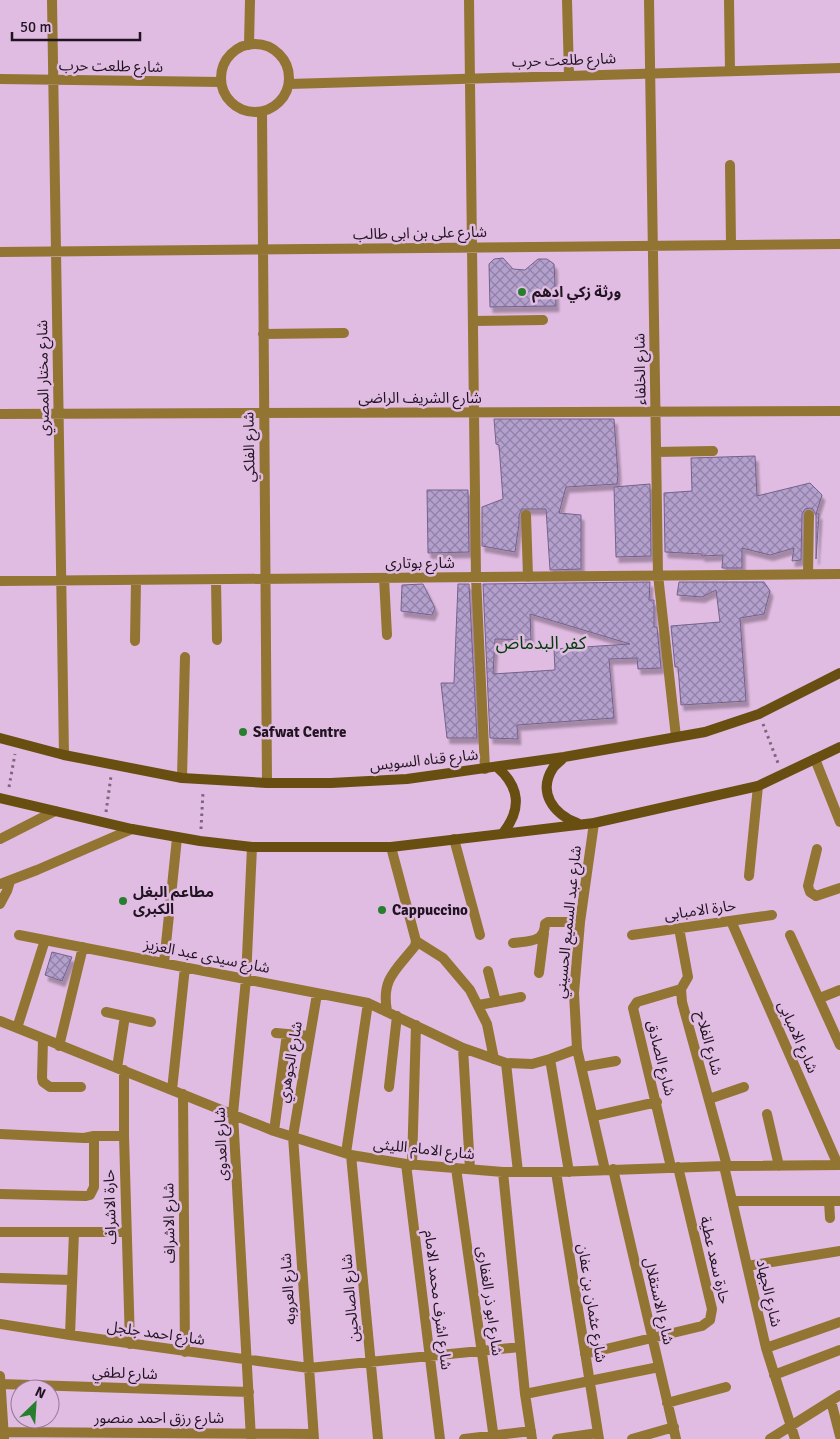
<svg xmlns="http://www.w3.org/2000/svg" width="840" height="1439" font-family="Signika,'Noto Sans Arabic',sans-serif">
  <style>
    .building { fill: url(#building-cross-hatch); stroke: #74628b; fill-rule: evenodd; filter: url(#shadow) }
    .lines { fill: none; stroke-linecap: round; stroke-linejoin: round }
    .path { stroke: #7d647e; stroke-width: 3; stroke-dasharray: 2.5 4; stroke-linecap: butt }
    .minor { stroke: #927433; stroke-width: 10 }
    .secondary { stroke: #684e11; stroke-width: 10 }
    .poi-dot { fill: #277e2d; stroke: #e0bbe2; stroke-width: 2 }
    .labels { text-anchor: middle; stroke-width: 5; stroke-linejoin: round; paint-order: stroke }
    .street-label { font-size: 15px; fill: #211422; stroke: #e0bbe2 }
    .poi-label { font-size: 15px; font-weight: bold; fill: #211422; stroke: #e0bbe2; text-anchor: start }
    .quarter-label { font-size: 18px; fill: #013d08; stroke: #e0bbe2 }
  </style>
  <defs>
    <pattern id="building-cross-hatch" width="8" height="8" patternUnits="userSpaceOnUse" patternTransform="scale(1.25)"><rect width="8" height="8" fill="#b3a0cd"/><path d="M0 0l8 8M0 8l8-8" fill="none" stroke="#9181a6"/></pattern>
    <filter id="shadow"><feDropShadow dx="3" dy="5.5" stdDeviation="1" flood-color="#0004"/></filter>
  </defs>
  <rect width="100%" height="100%" fill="#e0bbe2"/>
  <path class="building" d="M503 258 513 269 525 270 538 259H547L554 264 556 306 490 307 489 264 494 259Z
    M494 419H614L618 475 617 484 566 487 559 513 581 515V569L550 570 546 509H522L519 515V524L515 552 482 546V507L503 499 499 445 496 444Z
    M755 456 757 496 810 483 822 495 816 514H819L816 559V515L813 509 810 508 805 509 802 514 801 560 792 561 794 548 770 555 742 548V568H722L723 555 702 556V554L665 552 664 493 692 491 691 458Z
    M650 484 651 556 616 557 614 487Z
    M427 490H468L469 552 428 553Z
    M650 582 649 600H654V627H657L661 668 638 669 637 658 609 659 614 718 517 725 518 739 490 738 483 584ZM530 614 630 644 554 649 555 670 493 674 495 639 531 640Z
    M679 582H764L770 591 764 614 740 618 746 701 681 705 678 667H675L671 626 720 622 716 590 702 597 677 595Z
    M423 584 435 608 432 615 401 611 402 585Z
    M458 584H469L477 738H447L441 683H454Z
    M52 952 72 957 62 981 45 975Z"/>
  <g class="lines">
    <path class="path" d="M763 724 778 763
      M9 787 15 754
      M106 812 111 776
      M201 829 203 792"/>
    <path class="minor" d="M52 0 64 755
      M469 0 476 577 485 769
      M567 0 569 75
      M649 0 658 575 676 737
      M729 0 730 71
      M221 78a34 34 0 1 1 68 0a34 34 0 1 1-68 0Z
      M249 45 250 0
      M0 79 221 82
      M289 84 840 68
      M262 112 267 783
      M730 165 731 245
      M0 252 840 244
      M473 321 543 320
      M263 334 344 333
      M0 414 840 411
      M656 452 713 451
      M526 515 528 577
      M808 574 809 515
      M384 578 387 635
      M216 580 217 640
      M0 581 840 574
      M135 641 136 581
      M815 759 840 822
      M182 778 185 657
      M594 823 580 922 574 993 577 1049 605 1170
      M0 839 55 811
      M454 839 480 935
      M817 849 808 886 810 892 816 896 840 888
      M749 876 758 786
      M0 884 37 870 132 829
      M0 904 7 891 10 881
      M731 921 838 1165
      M679 928 688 977 681 989 682 1002 727 1166
      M19 935 368 1003 463 1048 506 1063 532 1064 550 1059 577 1049
      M632 935 772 915
      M790 935 840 1045
      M416 941 443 958 470 990 487 1024 494 1059
      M513 943C527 941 545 943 545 924L548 922H580
      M164 963 177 838
      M488 971 496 1002
      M539 973 544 933
      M820 998 840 990
      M479 1005 521 997
      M387 1011C381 979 396 970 415 946L416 941 391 847
      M106 1012 151 1022
      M0 1021 274 1131 351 1155 406 1164 503 1172H556L724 1166 840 1165
      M17 1028 45 940
      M276 1033 310 1036
      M43 1039 42 1078 43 1082 50 1087H81
      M59 1046 83 947
      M463 1048 470 1169
      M550 1059 569 1172
      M506 1063 518 1172
      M582 1067 616 1061
      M117 1068 125 1016
      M124 1070V1136L130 1344
      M389 1087 397 1016
      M172 1090 185 967
      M183 1094 185 1352
      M709 1099 744 1087
      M767 1114 779 1166
      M594 1116 657 1102
      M274 1131 287 1034
      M0 1134 84 1138 94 1136
      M346 1153 368 1003
      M351 1155 378 1439
      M406 1164 440 1439
      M412 1165 416 1025
      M724 1166 766 1348 795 1439
      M671 1167 633 1008 637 1002 681 989
      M456 1168 494 1439
      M613 1169 676 1439
      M503 1172 525 1394 532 1439
      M556 1172 599 1439
      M0 1194 86 1196 90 1195 94 1187V1136H124
      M732 1201H840
      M829 1201 830 1218
      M0 1232H126
      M747 1266 840 1251
      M0 1278 72 1280
      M0 1324 70 1335 309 1368 520 1347
      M70 1335 74 1232
      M766 1348 840 1322
      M585 1354 702 1326 710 1320 712 1309 678 1167
      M774 1375 840 1350
      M0 1376 4 1438
      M0 1384 249 1392
      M525 1394 659 1367
      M831 1401 840 1436
      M667 1403 726 1387
      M4 1432 313 1434
      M251 1439 233 1114 246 979 252 847
      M314 1439 293 1136 317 994
      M464 1439 531 1431
      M557 1439 598 1433
      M632 1439 674 1427
      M770 1439 840 1395"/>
    <path class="secondary" d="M0 738 64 755 182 778 267 783H331L407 779 564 757 705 732 759 714 840 673
      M564 757C561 761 556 764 553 768 537 793 554 814 577 823
      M497 767C520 787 522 809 503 833
      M0 798 132 829 200 841 252 847H391L594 823 758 786 840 747"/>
  </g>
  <g class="poi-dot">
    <circle cx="522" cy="292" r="5"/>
    <circle cx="243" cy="732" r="5"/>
    <circle cx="123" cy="901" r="5"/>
    <circle cx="382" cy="910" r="5"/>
  </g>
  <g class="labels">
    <g class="street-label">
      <text transform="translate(564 60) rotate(-2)" y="5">شارع طلعت حرب</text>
      <text transform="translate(111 66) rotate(1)" y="5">شارع طلعت حرب</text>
      <text transform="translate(420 233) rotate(-1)" y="5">شارع على بن ابى طالب</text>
      <text transform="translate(640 369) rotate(-91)" y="5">شارع الخلفاء</text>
      <text transform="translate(43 378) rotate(-91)" y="5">شارع مختار المصري</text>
      <text x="420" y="403">شارع الشريف الراضى</text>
      <text transform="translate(249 447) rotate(-91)" y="5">شارع الفلكي</text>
      <text x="420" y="568">شارع بوتارى</text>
      <text transform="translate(424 760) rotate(-6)" y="5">شارع قناه السويس</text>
      <text transform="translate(700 910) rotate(-8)" y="5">حارة الامبابى</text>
      <text transform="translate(568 922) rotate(-84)" y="5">شارع عبد السميع الحسيني</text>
      <text transform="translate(207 956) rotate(11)" y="5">شارع سيدى عبد العزيز</text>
      <text transform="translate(798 1037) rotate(66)" y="5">شارع الامبابى</text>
      <text transform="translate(709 1043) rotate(75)" y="5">شارع الفلاح</text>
      <text transform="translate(661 1058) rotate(76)" y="5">شارع الصادق</text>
      <text transform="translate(290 1062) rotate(-80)" y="5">شارع الجوهري</text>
      <text transform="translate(221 1144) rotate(-92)" y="5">شارع العدوى</text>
      <text transform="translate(424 1149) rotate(6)" y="5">شارع الامام الليثى</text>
      <text transform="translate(110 1207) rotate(-92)" y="5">حارة الاشراف</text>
      <text transform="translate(169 1223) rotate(-91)" y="5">شارع الاشراف</text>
      <text transform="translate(715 1260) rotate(77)" y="5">حارة سعد عطية</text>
      <text transform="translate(288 1289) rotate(-94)" y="5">شارع العروبه</text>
      <text transform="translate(769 1293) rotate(77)" y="5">شارع الجهاد</text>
      <text transform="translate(350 1298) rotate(-95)" y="5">شارع الصالحين</text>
      <text transform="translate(438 1300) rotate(83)" y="5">شارع اشرف محمد الامام</text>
      <text transform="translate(490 1301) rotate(82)" y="5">شارع ابو ذر الغفارى</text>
      <text transform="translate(659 1301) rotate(77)" y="5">شارع الاستقلال</text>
      <text transform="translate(592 1303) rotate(81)" y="5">شارع عثمان بن عفان</text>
      <text transform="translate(156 1333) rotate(8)" y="5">شارع احمد جلجل</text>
      <text transform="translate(125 1373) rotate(2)" y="5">شارع لطفي</text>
      <text x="159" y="1423">شارع رزق احمد منصور</text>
    </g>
    <g class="poi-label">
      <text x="532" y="297">ورثة زكي ادهم</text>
      <text x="253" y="737">Safwat Centre</text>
      <text x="133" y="897">مطاعم البغل<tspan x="133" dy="17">الكبرى</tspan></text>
      <text x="392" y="915">Cappuccino</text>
    </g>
    <g class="quarter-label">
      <text x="541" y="649">كفر البدماص</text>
    </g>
  </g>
  <g transform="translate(35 1404) rotate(25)"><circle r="24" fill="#e0bbe2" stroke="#947895"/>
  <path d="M0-4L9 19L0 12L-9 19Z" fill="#277e2d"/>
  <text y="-8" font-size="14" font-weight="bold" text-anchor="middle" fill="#211422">N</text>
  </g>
  <path d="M12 32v8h128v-8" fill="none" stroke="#211422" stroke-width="2.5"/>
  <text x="20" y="32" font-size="15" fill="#211422" stroke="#e0bbe2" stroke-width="4" paint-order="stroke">50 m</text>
</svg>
